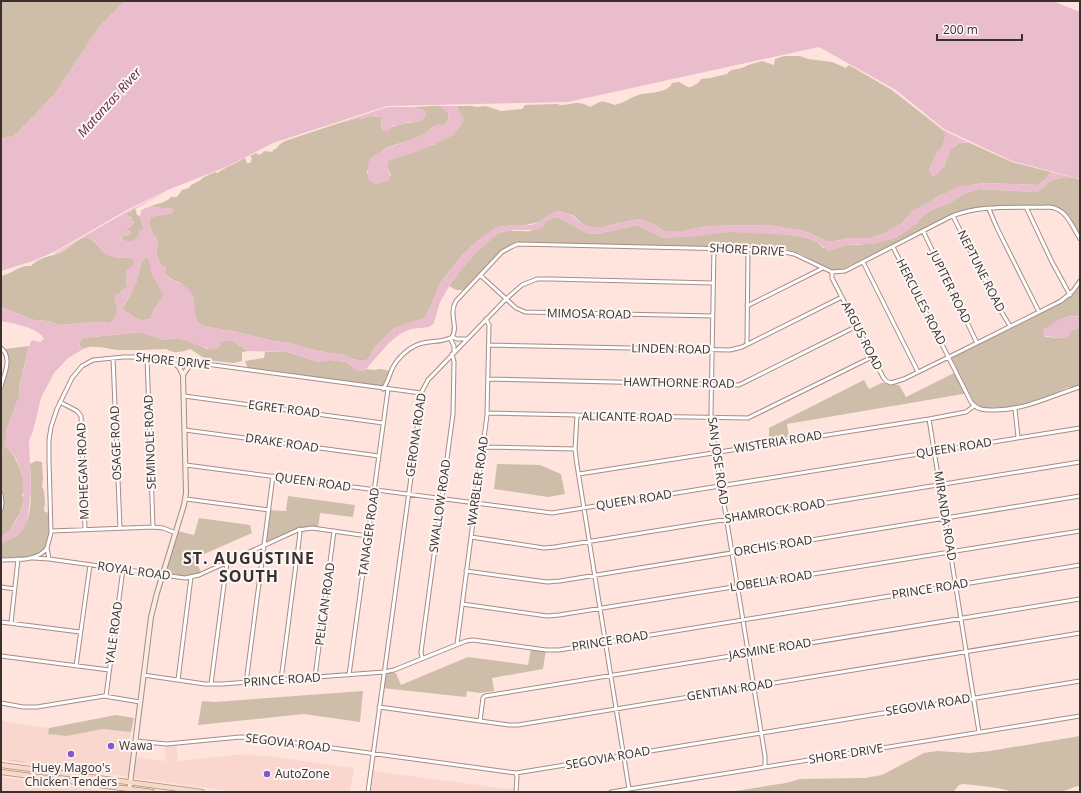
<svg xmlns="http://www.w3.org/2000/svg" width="1081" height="793" font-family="'Open Sans',sans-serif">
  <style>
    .built { fill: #f9d7ce }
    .green { fill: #cebda9 }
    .water { fill: #eabdcc; fill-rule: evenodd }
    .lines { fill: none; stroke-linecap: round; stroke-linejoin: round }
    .stream { stroke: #eabdcc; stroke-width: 1 }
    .street-casing { stroke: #a58d87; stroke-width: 5 }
    .secondary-casing { stroke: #a58d87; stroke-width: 6 }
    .primary-casing { stroke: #b08d78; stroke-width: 6 }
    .street { stroke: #fff; stroke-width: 3 }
    .secondary { stroke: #faece2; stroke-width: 4 }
    .primary { stroke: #f6d9c6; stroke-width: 4.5 }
    .poi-dot { fill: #8357d0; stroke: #fcf6f5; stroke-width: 1.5 }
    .labels { text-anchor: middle; stroke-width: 4; stroke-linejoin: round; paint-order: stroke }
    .street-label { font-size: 12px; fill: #3a302d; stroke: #fcf6f5 }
    .poi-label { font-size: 12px; fill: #3a302d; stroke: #fcf6f5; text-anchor: start }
    .water-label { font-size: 13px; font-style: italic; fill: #612a41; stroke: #fcf6f5 }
    .district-label { font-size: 16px; font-weight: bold; letter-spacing: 1px; fill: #3a302d; stroke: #fcf6f5 }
  </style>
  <rect width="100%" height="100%" fill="#fee4dd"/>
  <path class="built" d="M1 721 49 728 48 734 67 736 103 729 131 732 129 777 1 760Z
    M165 743H176L178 761 245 754 275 757 354 768 350 791 354 792H236L132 778 134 757 165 761Z
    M371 771 516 790V792H368Z
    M1 777 54 784 117 792H1Z"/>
  <path class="green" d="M1 1H125L99 27 54 95 14 136 1 139Z
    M784 56H800L808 59 832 62 846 68 849 65 892 90 943 130 946 135 942 148 937 152 929 170 944 167 950 150 959 143H970L1012 162 1051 172 1045 180 1038 185 988 183 975 184 941 195 912 212 902 223 885 233 870 238H849L835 241H826L810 233 799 230 768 225 707 226 684 231H664L655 225 639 219 614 224 601 228 591 227 585 226 574 216 566 213 559 211 552 213 539 222 525 225 503 226 481 238 462 255 441 282 426 316 422 319 393 329 375 347 368 359 363 361 352 359 345 355 318 351 290 343 274 341 237 332 203 326 197 322C193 309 194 298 184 286 179 281 170 280 165 274L166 268 160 264 156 252 158 243 156 237 154 236 149 224 150 217 173 213 171 208H162L151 206C158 203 166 203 171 197H177L182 190 189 188 191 185 201 180 202 178 215 172 218 173 220 171 245 158 247 163H250L252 159 250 156 256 153 259 155 265 151 272 152 274 149H276L280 144 285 141 339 123 355 119H361L369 116 381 117 382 129H390C394 124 412 122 418 122L425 110 418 109 416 107C423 107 433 105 439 106 450 109 452 120 443 126 435 123 433 128 427 132 415 140 401 142 389 147 382 150 376 155 370 159L367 173 375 184 381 182 391 175 387 166 388 161 435 144 458 110 457 106H472L477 107 486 106 501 111 522 109 525 105 557 104C568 108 575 98 590 107 604 100 600 100 615 105 623 103 630 98 638 95 647 92 668 94 672 83L679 82 688 87H691L698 83 701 79 710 78 727 74 731 70 742 68 748 65 762 61 774 65 775 59Z
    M1075 178 1080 180V243L1064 211 1050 206 970 209 840 270H829L801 254 786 249 518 242 506 247 466 290H456L449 286C457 273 488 236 502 232 511 229 521 232 530 231 534 230 538 228 542 227L545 222 553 218H560L586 233 597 234 637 225 664 238 728 232H761L791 235 808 238 817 242 823 248H837L846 245H860L907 229 916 224 920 218 933 209 950 203 961 195 979 189 1035 192C1043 191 1045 184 1051 181 1057 177 1068 178 1075 178Z
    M135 208 137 215 140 216 144 230 142 231 140 230 139 236 134 241H125L120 238 131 232 127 231V228L131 227 132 218 128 216V213Z
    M87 237C96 241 99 249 106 254 114 259 124 257 132 258L135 263 126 279 127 287C125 289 121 291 120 293 114 305 123 313 110 323L94 322 60 325 48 321 34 320 1 307V276C14 273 18 265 31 266 39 257 50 257 59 253 69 249 76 239 87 237Z
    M147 256 151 265 152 274 164 295 153 311 151 318C137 324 133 315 122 309 131 295 139 279 141 262Z
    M1080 281V317C1067 312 1055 324 1044 329L1045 337 1066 338 1072 330 1079 328 1080 329V386L1066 388 1051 395 1014 407 983 408 976 406 969 393 787 424 789 437 769 440V428L864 380 869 389 881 383 899 385 906 397 958 371 950 355 1040 310 1076 289Z
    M142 332 163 340 178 338 192 342 207 349 218 348 222 342 231 340 248 351 242 352V361L233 363 207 360 190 349C182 352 174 354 166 349 150 350 134 350 118 350 107 349 93 344 83 349L80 346 79 343 83 338Z
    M29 346 19 388V397L6 431 7 437 4 444 14 456 19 466 23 479 24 491 22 495 24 500 20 513 10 530 1 538V387L8 360 5 349Z
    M265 352H287L318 362 330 360 346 362 358 371H363L366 369 374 370 381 369 391 371 387 386 383 387 248 369 245 361 264 358Z
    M36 461 42 462 43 479 42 486 44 491 45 501 44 511 50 514 51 525 47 548 38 557 1 559V542C9 540 17 537 22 530 34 515 31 482 30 464Z
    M497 464 540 465 561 474 565 494 548 497 494 489Z
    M288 496 355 505 353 517 320 513 318 528 307 527 265 545 268 510 286 511Z
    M199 518 250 525 252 533 195 558 202 575 191 578 164 575 178 531 194 535Z
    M531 648 546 650 543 669 492 678 494 691 480 693 467 691 466 697 382 688 384 672 396 673 401 685 468 657 528 665Z
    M363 691 360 722 304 714 198 725 202 701 215 702Z
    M116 715 134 718 131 732 103 729 67 736 48 734 49 728Z
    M1080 736V786C1072 787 1065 792 1056 792 1043 792 1028 793 1015 792 1009 791 1003 789 997 788 985 786 974 785 963 784L959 785 953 792H729L786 783 800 779 865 778 882 775 924 753 937 751 970 753 990 751Z"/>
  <path class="water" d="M125 1H1053L1080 12V179L1012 161 944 129 896 90 819 47 568 102 387 106 273 143 226 167 170 189 127 210 56 251 33 261 1 271V139L14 136 54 95 99 27Z
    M439 106H457L458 110 461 113 464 120 460 127 452 136 416 152 388 161C386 170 391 172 390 181L375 184 368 179V165L370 159 378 153 390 147 416 138 427 132 436 125 439 124 443 126C454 118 448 112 439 106Z
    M387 107H416L418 109 425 110 426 116 421 122H408L402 125H395L393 126 388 131H384L382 129 381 117 369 116 361 119H355L339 123Z
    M943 130 970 143C967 143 963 142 960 143 945 147 950 170 932 177L929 170 937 152 942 148 946 135Z
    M1051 172 1075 178C1068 178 1057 177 1051 181 1045 184 1043 191 1035 192L979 189 961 195 950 203 933 209 920 218 916 224 896 238 885 241 873 244 846 245 833 250 828 251 817 242 808 238 791 235 728 232 690 237 664 238 637 225 597 234 586 233 560 218H553L545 222 542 227 537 230H513L501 232 494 237 473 256 454 278 440 302 434 323 429 327 411 329 400 334 389 343 366 369 363 371H358L346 362 330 360 318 362 287 352 248 351 231 340 222 342 218 348 212 350 178 338 163 340 142 332 83 338 79 343 80 346 83 349 67 359 54 373 41 398 33 431 29 441 31 491 27 522 22 531 17 535 9 540 1 542V538C4 535 7 533 10 530 14 525 17 519 20 513 27 498 24 455 5 448L4 444 7 437 6 431 9 423 19 397V388L30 343 32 340 40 342 44 339C40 328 12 323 1 321V307L34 320 48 321 60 325 94 322 110 323C119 316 118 310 114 300L116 294 120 293 127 287 126 271 135 263 132 258C124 257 114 259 106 254 99 249 97 241 87 237 74 239 66 252 53 254L128 211 166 192 128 213V216L134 221V224L127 229V231L132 233 128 236H122L120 238 125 241H134L139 236 140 230 142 231 144 230 140 218 141 210 151 206 162 208H171L174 210 173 213 150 217 149 224 154 236 156 237 158 243 156 252 160 264 166 268 165 275C173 282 186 284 192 293 196 300 194 313 197 322L203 326 237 332 274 341 290 343 318 351 345 355 352 359 363 361 368 359 375 347 393 329 405 324 422 319 426 316 441 282 462 255 481 238 496 227 514 225H531L539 222 552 213 559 211 566 213 574 217 585 226 591 227 601 228 614 224 639 219 655 225 664 231H684L707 226 768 225 799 230 810 233 826 241H835L849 238H870L885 233 902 223 912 212 927 203 959 186 988 183 1038 185 1045 180ZM147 256C150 262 150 269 152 275 155 282 161 287 163 295L153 311 151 318C138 324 133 316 122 309L137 282 141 262Z
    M1072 316 1080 317V329L1079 328 1072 330 1066 338 1043 336 1044 329 1060 319Z"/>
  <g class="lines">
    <path class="stream" d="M9 760 24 762"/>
    <g class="street-casing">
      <path id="street" d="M1026 207 1052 262 1070 295
        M989 209 997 228 1039 312
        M953 216 999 308 1010 326
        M923 231 977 343
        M893 247 971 402C977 410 984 410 994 410 1026 410 1050 396 1080 387
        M714 248 711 412 712 430 765 756V767
        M863 262 918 372
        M832 272V278L883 377 886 381 891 383 904 379 963 350 1061 301 1073 291 1080 281
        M480 275 516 308 525 312 713 316
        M747 306 823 268
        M467 339H457L452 337C459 326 448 315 456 301L502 252 511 247 518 244 775 250 794 254 832 272 845 271 950 217C979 204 1017 208 1049 207 1066 208 1072 226 1080 239
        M747 344 748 249
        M489 345 730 350 742 347 842 297
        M1 348C13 358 4 374 1 387
        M147 357 153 527
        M113 358 120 528
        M488 379 739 385 857 326
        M383 389C388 382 389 376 392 369 398 357 410 346 423 343 432 341 442 342 450 338L454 346V352
        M184 396 383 423
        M60 402 77 411 81 416 85 529
        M1015 409 1018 437
        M487 413 577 415
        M929 419 979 732
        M185 430 379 456
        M483 447 575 449
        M186 465 552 513 1080 428
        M579 474 929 419 966 412 974 406
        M1 494 2 503 1 510
        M186 499 269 510
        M51 531 153 527 163 528 176 533
        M471 537 544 548 555 547 1080 462
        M33 558 49 559 185 578 199 575 298 530 312 528 368 536
        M49 559 47 548 51 533 49 461V440L51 427 57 409 72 378 82 366 93 360 124 357H155L421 393
        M1 560C16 559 37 562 47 548
        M466 571 547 582 560 581 1080 496
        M1 587 15 589
        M462 604 547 616 559 615 1080 531
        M1 622 80 632
        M11 623 18 559
        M457 644 487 415 489 325 486 319
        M1 656 109 670
        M422 658 421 652 453 414 454 362 452 354
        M76 666 90 565
        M143 675 205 684H222L384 672 394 670 466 641 473 640 546 650H559L1080 565
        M349 675 388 389
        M315 677 334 531
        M178 680 191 577
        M281 680 300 533 299 529
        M246 683 273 476
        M211 684 227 562
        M106 696 123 569
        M1 703 23 707H37L104 696 140 702
        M379 707 509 725H518L1080 633
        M480 721 483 698 485 696 1080 599
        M135 741 167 744 240 737 259 738 516 773 1080 681
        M629 789 577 465 575 449 577 415 748 418 872 357
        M368 792 415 448 421 393 428 380 505 300 522 285 537 279H551L713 283
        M516 792 517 777 516 773
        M611 792 1080 716"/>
    </g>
    <g class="secondary-casing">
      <path id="secondary" d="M183 375 189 366 195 363
        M129 792 151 617 157 593 184 505 186 493 183 375 179 367 169 359"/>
    </g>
    <g class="primary-casing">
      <path id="primary" d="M1 765 202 792
        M1 772 152 792"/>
    </g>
    <use href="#street" class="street"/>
    <use href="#secondary" class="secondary"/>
    <use href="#primary" class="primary"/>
  </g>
  <g class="poi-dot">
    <circle cx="111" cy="746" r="4"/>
    <circle cx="71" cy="754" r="4"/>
    <circle cx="267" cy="774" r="4"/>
  </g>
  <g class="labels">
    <g class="street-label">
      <text transform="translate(747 250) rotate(3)" y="4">SHORE DRIVE</text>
      <text transform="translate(981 271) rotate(63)" y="4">NEPTUNE ROAD</text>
      <text transform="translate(950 287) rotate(64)" y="4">JUPITER ROAD</text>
      <text transform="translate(921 302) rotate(63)" y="4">HERCULES ROAD</text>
      <text transform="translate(589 314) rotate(1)" y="4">MIMOSA ROAD</text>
      <text transform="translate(862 336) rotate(63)" y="4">ARGUS ROAD</text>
      <text transform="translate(671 349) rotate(1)" y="4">LINDEN ROAD</text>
      <text transform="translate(173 361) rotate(6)" y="4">SHORE DRIVE</text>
      <text transform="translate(679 383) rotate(1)" y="4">HAWTHORNE ROAD</text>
      <text transform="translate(284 409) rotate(7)" y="4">EGRET ROAD</text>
      <text transform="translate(627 417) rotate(1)" y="4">ALICANTE ROAD</text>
      <text transform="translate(416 435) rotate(-82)" y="4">GERONA ROAD</text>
      <text transform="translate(150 442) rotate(-92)" y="4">SEMINOLE ROAD</text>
      <text transform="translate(778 442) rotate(-9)" y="4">WISTERIA ROAD</text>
      <text transform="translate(116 443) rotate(-92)" y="4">OSAGE ROAD</text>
      <text transform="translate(282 443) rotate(8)" y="4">DRAKE ROAD</text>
      <text transform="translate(954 448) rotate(-9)" y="4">QUEEN ROAD</text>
      <text transform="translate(718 461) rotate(82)" y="4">SAN JOSE ROAD</text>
      <text transform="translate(83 471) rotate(-92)" y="4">MOHEGAN ROAD</text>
      <text transform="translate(478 481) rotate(-82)" y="4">WARBLER ROAD</text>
      <text transform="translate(313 482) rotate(8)" y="4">QUEEN ROAD</text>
      <text transform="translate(634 500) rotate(-9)" y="4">QUEEN ROAD</text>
      <text transform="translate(440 506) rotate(-82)" y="4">SWALLOW ROAD</text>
      <text transform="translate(775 511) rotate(-9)" y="4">SHAMROCK ROAD</text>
      <text transform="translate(945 516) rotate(81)" y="4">MIRANDA ROAD</text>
      <text transform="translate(369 532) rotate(-82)" y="4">TANAGER ROAD</text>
      <text transform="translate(773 546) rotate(-9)" y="4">ORCHIS ROAD</text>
      <text transform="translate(134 571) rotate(8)" y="4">ROYAL ROAD</text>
      <text transform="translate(771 581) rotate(-9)" y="4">LOBELIA ROAD</text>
      <text transform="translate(930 589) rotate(-9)" y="4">PRINCE ROAD</text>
      <text transform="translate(325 604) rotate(-82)" y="4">PELICAN ROAD</text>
      <text transform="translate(114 633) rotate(-82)" y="4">YALE ROAD</text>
      <text transform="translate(610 641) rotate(-9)" y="4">PRINCE ROAD</text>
      <text transform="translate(770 649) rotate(-9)" y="4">JASMINE ROAD</text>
      <text transform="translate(282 680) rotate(-4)" y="4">PRINCE ROAD</text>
      <text transform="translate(730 690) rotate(-9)" y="4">GENTIAN ROAD</text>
      <text transform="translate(928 705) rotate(-9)" y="4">SEGOVIA ROAD</text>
      <text transform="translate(288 743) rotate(7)" y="4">SEGOVIA ROAD</text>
      <text transform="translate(846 754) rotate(-9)" y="4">SHORE DRIVE</text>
      <text transform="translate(608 758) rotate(-10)" y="4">SEGOVIA ROAD</text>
    </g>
    <g class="poi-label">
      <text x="119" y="750">Wawa</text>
      <text x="71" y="772" text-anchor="middle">Huey Magoo's<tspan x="71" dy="14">Chicken Tenders</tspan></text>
      <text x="275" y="778">AutoZone</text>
    </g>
    <g class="water-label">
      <text transform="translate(109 102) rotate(-48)" y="5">Matanzas River</text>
    </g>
    <g class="district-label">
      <text x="249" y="564">ST. AUGUSTINE<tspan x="249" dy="18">SOUTH</tspan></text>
    </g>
  </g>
  <rect width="1081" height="793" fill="none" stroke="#3a302d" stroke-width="4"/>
  <path d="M937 34v6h85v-6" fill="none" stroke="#3a302d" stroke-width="2"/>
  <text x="943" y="34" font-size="12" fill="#3a302d" stroke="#fcf6f5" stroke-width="3" paint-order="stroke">200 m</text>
</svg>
